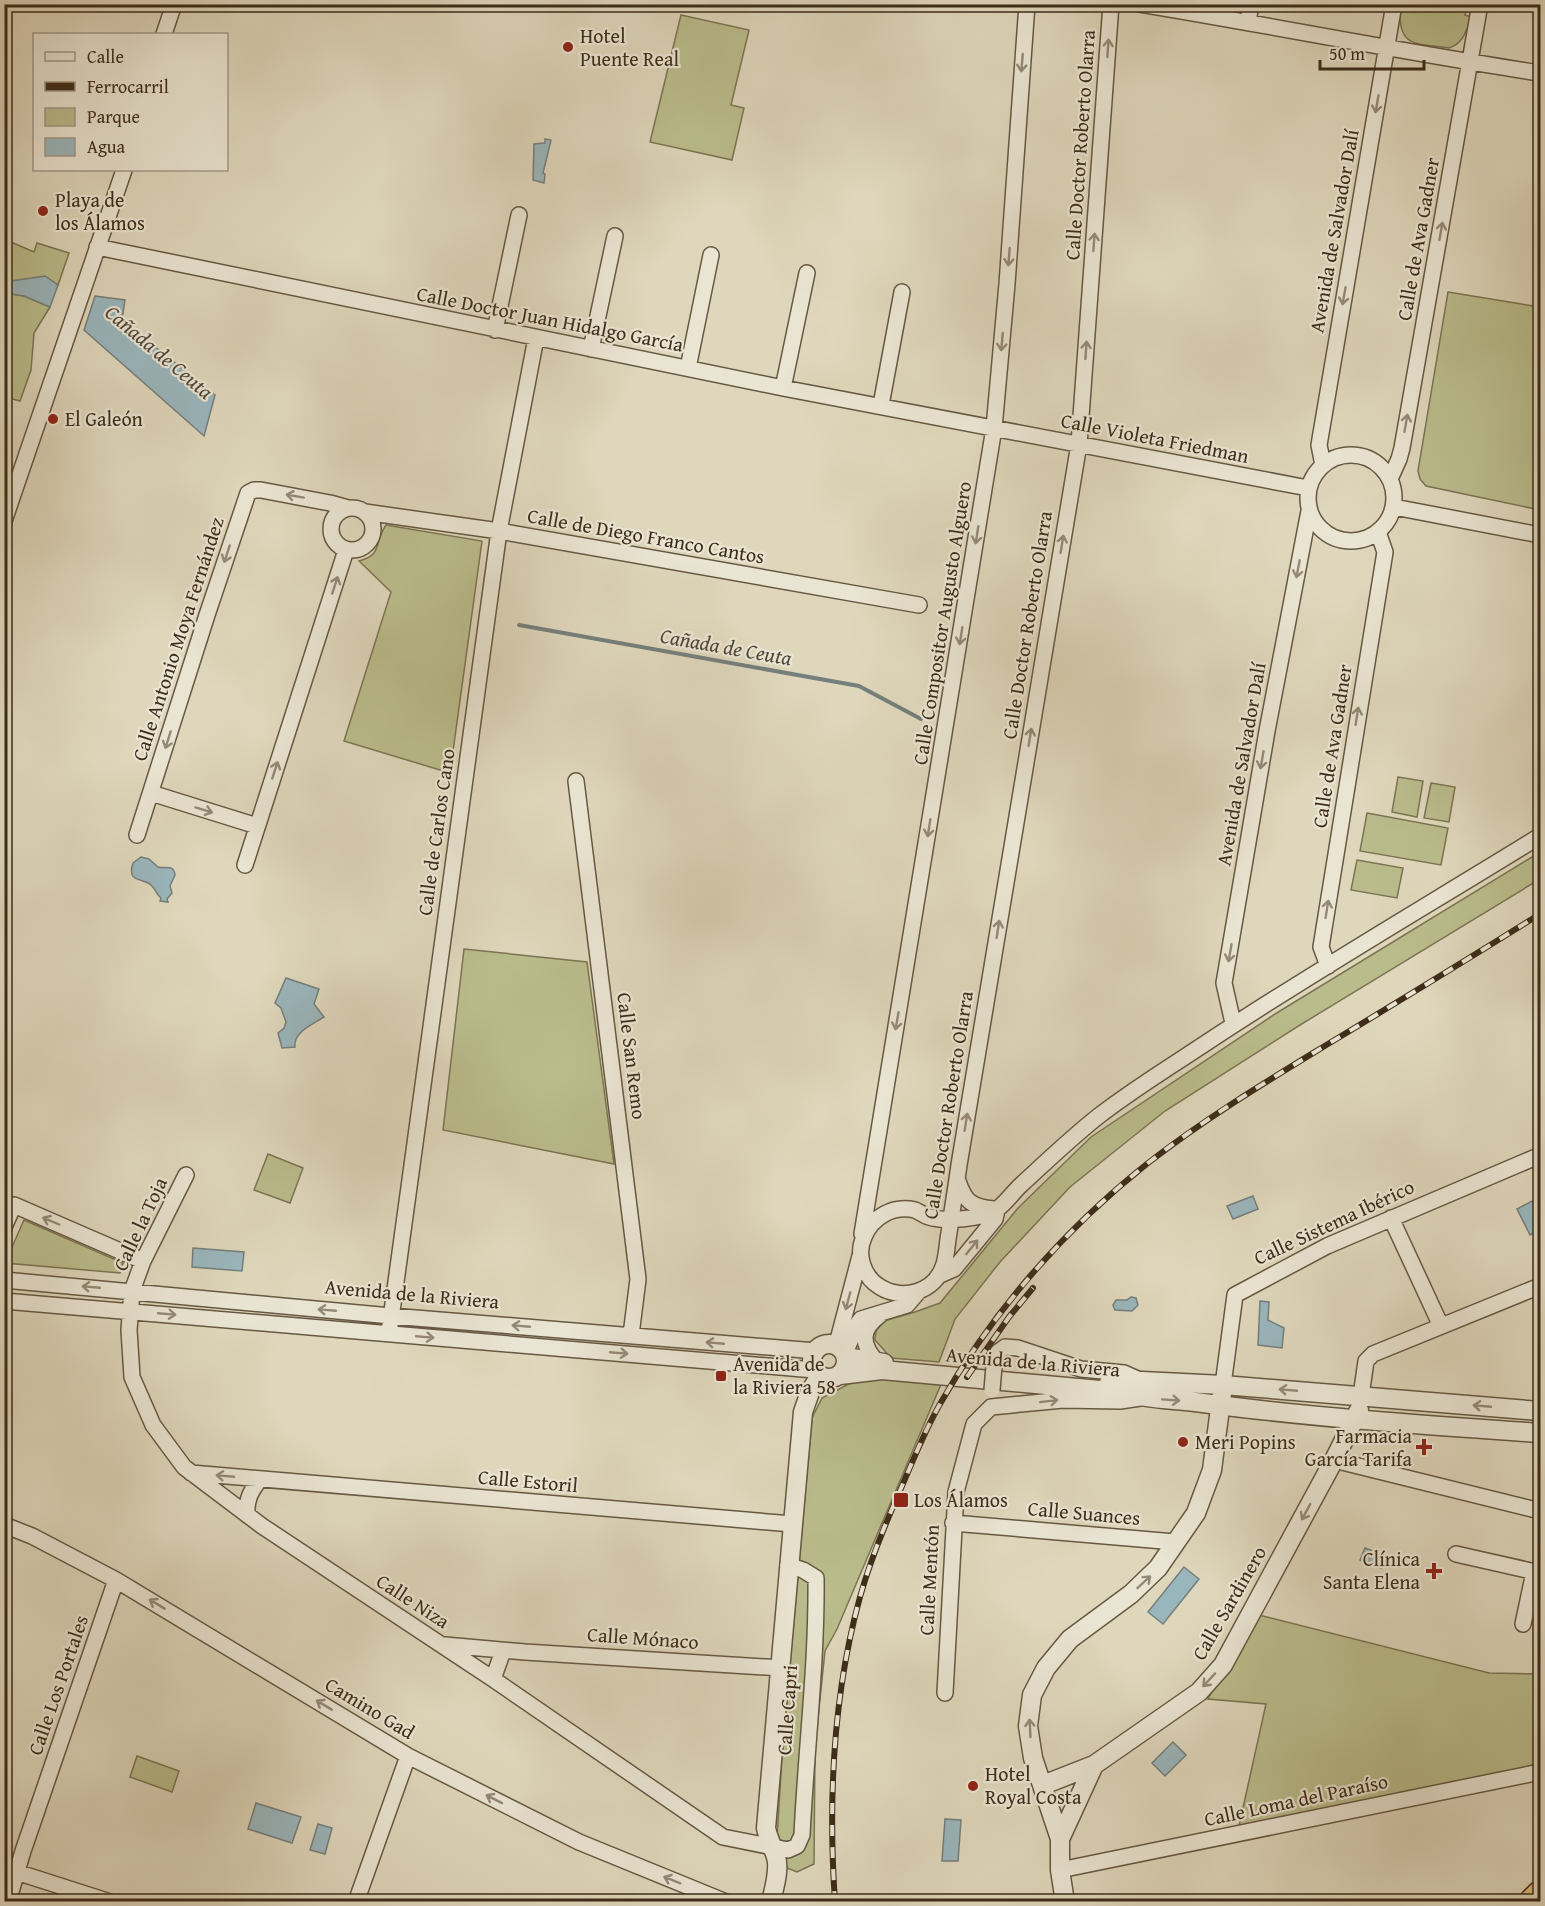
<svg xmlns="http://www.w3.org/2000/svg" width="1545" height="1906" font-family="'Gentium Book Plus',serif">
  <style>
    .green { fill: #babc8c; stroke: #7c7453; stroke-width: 1.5 }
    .water { fill: #9ab6bd; stroke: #757f7c; stroke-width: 1.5 }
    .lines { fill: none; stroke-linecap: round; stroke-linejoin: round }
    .stream { stroke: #757f7c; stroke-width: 4 }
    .minor-casing { stroke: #665842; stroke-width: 18 }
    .tertiary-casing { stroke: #665842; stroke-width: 21 }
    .motorway-casing { stroke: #3d2d1a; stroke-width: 30 }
    .minor { stroke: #eae5d3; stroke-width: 15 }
    .tertiary { stroke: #eae5d3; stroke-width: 18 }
    .motorway { stroke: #e0bc7e; stroke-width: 27 }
    .rail-casing { stroke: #3d2d1a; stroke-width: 6 }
    .rail { stroke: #eae5d3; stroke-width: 4; stroke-dasharray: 11; stroke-linecap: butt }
    .minor-bridge-casing { stroke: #665842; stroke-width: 18; stroke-linecap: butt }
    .minor-bridge { stroke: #eae5d3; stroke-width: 15 }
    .oneway { stroke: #948976 }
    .poi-dot { fill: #8f2418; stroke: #eae5d3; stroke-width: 2 }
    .labels { text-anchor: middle; stroke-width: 4.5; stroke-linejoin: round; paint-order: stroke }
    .poi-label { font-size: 20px; fill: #3d2d1a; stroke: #eae5d3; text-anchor: start }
    .street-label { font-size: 20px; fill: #3d2d1a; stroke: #eae5d3 }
    .water-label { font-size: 21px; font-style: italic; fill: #50483b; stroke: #eae5d3 }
  </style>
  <rect width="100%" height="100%" fill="#dfd7bc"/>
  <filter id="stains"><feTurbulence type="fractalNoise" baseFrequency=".00333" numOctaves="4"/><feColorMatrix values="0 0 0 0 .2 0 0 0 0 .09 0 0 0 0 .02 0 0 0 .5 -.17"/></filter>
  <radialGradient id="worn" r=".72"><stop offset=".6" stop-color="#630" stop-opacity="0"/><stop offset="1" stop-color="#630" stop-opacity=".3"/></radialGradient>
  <path class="green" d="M1406 5H1467L1465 15 1471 17C1466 31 1464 43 1449 48 1414 43 1398 48 1400 7H1405Z
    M681 15 749 30 731 105 744 108 732 160 650 142Z
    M4 239 34 252 37 243 69 253 58 285 45 277 5 282Z
    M1448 292 1540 307V510L1426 486 1420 479 1418 471Z
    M5 293 24 296 50 307 34 333 31 370 20 401 5 397Z
    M386 525 482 541 450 773 344 741 391 592 359 561C383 555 374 542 386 525Z
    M1398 777 1423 781 1417 817 1392 812Z
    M1431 783 1455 787 1449 822 1424 818Z
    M1367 813 1448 828 1441 865 1360 851Z
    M1540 852V879L1300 1025 1165 1111 1070 1187 1000 1262 955 1319 939 1362 891 1358 875 1340 876 1331 884 1321 915 1312 940 1303 1018 1208 1091 1137 1275 1014Z
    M1357 860 1403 868 1397 898 1351 890Z
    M464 949 587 962 614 1164 443 1130Z
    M268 1154 303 1168 290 1203 254 1190Z
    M24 1220 123 1263 120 1273 5 1263Z
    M860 1378 942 1382 837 1629 825 1651 815 1747 814 1864 797 1872 782 1866 777 1837 783 1741 812 1418 822 1398Z
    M1255 1614 1489 1673 1540 1674V1767L1239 1826 1266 1704 1208 1699Z
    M137 1756 179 1771 172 1792 130 1777Z"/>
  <path class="water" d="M545 139 551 140 543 173 545 174 544 183 533 180 534 144 545 143Z
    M45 276 58 285 50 307 24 296 5 293V282Z
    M95 296 125 300 122 320 215 395 204 436 84 330Z
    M141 857 149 859 158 867C166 869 174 864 175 875L170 886 172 893 167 899 168 902 160 901 161 898C156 894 156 890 152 886 144 877 126 884 133 863Z
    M286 978 319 989 314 1004 324 1017C313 1024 293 1032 295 1047L282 1048 278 1033 284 1028 286 1022 281 1008 275 1003Z
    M1253 1196 1258 1209 1233 1219 1227 1206Z
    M1532 1201 1540 1217V1230L1530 1235 1517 1209Z
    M193 1248 244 1252 242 1271 192 1267Z
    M1131 1297 1136 1298 1138 1305 1132 1311 1115 1310 1113 1305 1116 1300H1127Z
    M1260 1301 1269 1302 1268 1320 1284 1328 1282 1348 1258 1345Z
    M1365 1548 1386 1556 1381 1568 1360 1560Z
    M1184 1567 1199 1579 1163 1624 1148 1612Z
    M1173 1742 1186 1755 1165 1776 1152 1763Z
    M256 1803 301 1817 292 1843 248 1829Z
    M945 1819 961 1820 958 1861H942Z
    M318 1824 332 1828 325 1854 310 1850Z"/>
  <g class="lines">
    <path class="stream" d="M519 625 859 686 921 719"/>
    <g class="minor-casing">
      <path id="minor" d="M1111 4 1079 444 959 1165C956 1188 952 1210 949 1233 947 1243 947 1254 944 1264 936 1292 903 1301 880 1287 863 1277 856 1254 864 1237 872 1217 893 1205 915 1210 920 1212 924 1216 929 1217 945 1222 982 1219 996 1210 1005 1204 1013 1192 1022 1184 1047 1161 1073 1136 1100 1115 1135 1088 1173 1065 1209 1041 1318 969 1430 904 1540 836
        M1140 4C1274 26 1407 53 1540 73
        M1248 22 1251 4
        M164 34 174 4
        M97 247 783 388 1308 488
        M495 330 519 215
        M591 349 615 236
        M688 368 711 255
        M783 388 807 273
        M881 405 902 292
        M1308 498a43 43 0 1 1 86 0a43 43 0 1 1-86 0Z
        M1323 465 1319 445 1394 4
        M1390 479 1399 459 1402 448 1480 4
        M1394 507 1540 535
        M331 529a21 21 0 1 1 42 0a21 21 0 1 1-42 0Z
        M365 512 499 531 919 605
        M4 521 124 170
        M576 781 638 1279 631 1335
        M151 793 257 826
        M137 835 207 615 248 493 254 490H261L330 503 348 508
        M245 865 346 550
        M1328 966 1321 947 1385 552 1378 532
        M1233 1023 1224 983 1267 731 1309 511
        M186 1175 143 1261 132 1291 129 1330 132 1377 153 1425 184 1467 262 1526 493 1679 723 1837 788 1850 797 1846 802 1835C806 1750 817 1664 816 1578L803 1570 788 1565
        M958 1181C965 1202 972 1207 994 1209
        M1391 1218 1441 1326
        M4 1227 14 1205 143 1261
        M862 1234 994 428 1007 284 1027 4
        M938 1276 954 1269 995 1219 997 1210
        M4 1280 391 1316 816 1351
        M4 1301 814 1370
        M389 1333 499 531 536 338
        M835 1345 839 1336 860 1256
        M844 1352C853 1341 852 1329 861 1319L907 1305 919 1291
        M877 1362C861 1344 860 1330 880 1315
        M994 1366 998 1352 1005 1347 1018 1348 1081 1369 1124 1373 1142 1381
        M1223 1385 1235 1295 1327 1246 1536 1157 1540 1164
        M1361 1396 1366 1361 1373 1354 1540 1286
        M991 1407 1063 1400 1120 1401 1140 1398
        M1334 1460 1540 1511
        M191 1473 792 1524
        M247 1515C246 1499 251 1491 260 1479
        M953 1523 1175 1542
        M4 1525 32 1536 116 1580 408 1756 579 1842 726 1902
        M1456 1554 1540 1573
        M1523 1624 1534 1572
        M445 1645 525 1652 781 1668
        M493 1679 503 1651
        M945 1693 956 1492 974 1424 991 1407
        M4 1868 110 1902
        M1060 1870 1540 1772
        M8 1902 23 1851 116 1580
        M356 1902 408 1756"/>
    </g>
    <g class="tertiary-casing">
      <path id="tertiary" d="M812 1361a17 17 0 1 1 34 0a17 17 0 1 1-34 0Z
        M846 1357 884 1363
        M840 1375 882 1370 1122 1392C1149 1400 1175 1399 1203 1403 1315 1418 1428 1425 1540 1433
        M1109 1383 1142 1381 1223 1385 1540 1411
        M1043 1785 1094 1765 1199 1692 1223 1665 1334 1460 1359 1410
        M1060 1839 1094 1765
        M771 1902C774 1888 780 1870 776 1857 773 1847 768 1838 766 1828L803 1412 810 1392 820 1375
        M1065 1902 1060 1870V1839L1033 1758 1028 1726 1032 1695 1046 1668 1070 1639 1131 1594 1158 1568 1196 1513 1212 1470 1222 1393"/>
    </g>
    <g class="motorway-casing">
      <path id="motorway" d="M1533 1902 1540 1895"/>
    </g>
    <use href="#minor" class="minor"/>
    <use href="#tertiary" class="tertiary"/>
    <use href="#motorway" class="motorway"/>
    <g class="rail-casing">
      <path id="rail" d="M967 1377 1009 1317 1033 1288
        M835 1902C828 1800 833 1695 860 1597 870 1561 884 1527 899 1493 912 1463 924 1432 940 1404 993 1311 1065 1229 1148 1163 1203 1120 1264 1083 1323 1047 1396 1003 1468 959 1540 914"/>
    </g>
    <use href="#rail" class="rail"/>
    <g class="minor-bridge-casing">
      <path id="minor-bridge" d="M992 1390 994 1366"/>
    </g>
    <use href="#minor-bridge" class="minor-bridge"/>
  </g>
  <defs><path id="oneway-shaft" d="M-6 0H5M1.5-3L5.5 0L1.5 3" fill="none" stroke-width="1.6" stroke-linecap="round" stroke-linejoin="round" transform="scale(1.5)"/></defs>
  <g class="oneway">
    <use href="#oneway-shaft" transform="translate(1108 48) rotate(-86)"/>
    <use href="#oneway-shaft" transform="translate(1022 63) rotate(95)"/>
    <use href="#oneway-shaft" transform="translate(1377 104) rotate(100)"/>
    <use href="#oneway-shaft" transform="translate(1441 231) rotate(-80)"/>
    <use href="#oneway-shaft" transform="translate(1094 242) rotate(-86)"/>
    <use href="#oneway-shaft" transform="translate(1009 257) rotate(94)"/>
    <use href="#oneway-shaft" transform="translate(1344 296) rotate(100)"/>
    <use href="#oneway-shaft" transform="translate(1002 342) rotate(95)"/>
    <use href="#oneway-shaft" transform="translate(1086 350) rotate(-86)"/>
    <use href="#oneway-shaft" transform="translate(1406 423) rotate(-80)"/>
    <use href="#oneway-shaft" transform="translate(295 496) rotate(-170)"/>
    <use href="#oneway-shaft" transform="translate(977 535) rotate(99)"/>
    <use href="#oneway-shaft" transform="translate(1062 544) rotate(-81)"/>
    <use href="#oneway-shaft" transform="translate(227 554) rotate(108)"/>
    <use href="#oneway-shaft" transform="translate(1298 569) rotate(101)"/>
    <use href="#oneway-shaft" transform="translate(335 585) rotate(-72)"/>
    <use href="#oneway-shaft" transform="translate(961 636) rotate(99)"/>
    <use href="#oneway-shaft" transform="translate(1357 716) rotate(-81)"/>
    <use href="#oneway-shaft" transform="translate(1030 737) rotate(-81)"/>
    <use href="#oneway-shaft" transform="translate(168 740) rotate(107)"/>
    <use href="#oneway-shaft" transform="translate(1262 760) rotate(100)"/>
    <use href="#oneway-shaft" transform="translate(275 770) rotate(-72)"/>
    <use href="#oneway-shaft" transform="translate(204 810) rotate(17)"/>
    <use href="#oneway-shaft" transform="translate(929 828) rotate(99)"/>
    <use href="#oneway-shaft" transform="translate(1327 909) rotate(-81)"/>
    <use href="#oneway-shaft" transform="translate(998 929) rotate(-81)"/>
    <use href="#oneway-shaft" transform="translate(1230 953) rotate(100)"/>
    <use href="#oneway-shaft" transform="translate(897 1021) rotate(100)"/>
    <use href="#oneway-shaft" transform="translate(966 1122) rotate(-81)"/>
    <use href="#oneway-shaft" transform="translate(51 1221) rotate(-157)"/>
    <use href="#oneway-shaft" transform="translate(972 1247) rotate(-51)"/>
    <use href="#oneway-shaft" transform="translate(91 1287) rotate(-175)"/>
    <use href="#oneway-shaft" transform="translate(848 1301) rotate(105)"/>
    <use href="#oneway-shaft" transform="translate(327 1310) rotate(-175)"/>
    <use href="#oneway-shaft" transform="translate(167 1314) rotate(5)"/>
    <use href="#oneway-shaft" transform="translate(521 1326) rotate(-175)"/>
    <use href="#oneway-shaft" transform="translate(425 1337) rotate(5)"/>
    <use href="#oneway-shaft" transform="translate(715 1343) rotate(-175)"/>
    <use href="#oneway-shaft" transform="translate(619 1353) rotate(5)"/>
    <use href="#oneway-shaft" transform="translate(1288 1390) rotate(-175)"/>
    <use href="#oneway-shaft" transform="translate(1171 1400) rotate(4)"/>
    <use href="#oneway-shaft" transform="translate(1049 1401) rotate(-7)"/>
    <use href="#oneway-shaft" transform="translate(1482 1406) rotate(-175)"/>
    <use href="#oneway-shaft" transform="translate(225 1476) rotate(-175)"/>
    <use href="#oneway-shaft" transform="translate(1306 1512) rotate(118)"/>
    <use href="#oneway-shaft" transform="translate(1144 1582) rotate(-43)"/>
    <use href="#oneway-shaft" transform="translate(157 1604) rotate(-149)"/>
    <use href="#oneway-shaft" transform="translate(1209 1680) rotate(133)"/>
    <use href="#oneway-shaft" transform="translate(324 1705) rotate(-149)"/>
    <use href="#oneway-shaft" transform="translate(1030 1728) rotate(-93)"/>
    <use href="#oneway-shaft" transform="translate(494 1799) rotate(-153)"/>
    <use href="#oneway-shaft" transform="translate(672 1880) rotate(-158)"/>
  </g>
  <g class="poi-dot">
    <circle cx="568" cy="47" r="6"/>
    <circle cx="43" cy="211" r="6"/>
    <circle cx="53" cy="419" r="6"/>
    <rect x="715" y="1370" width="12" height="12" rx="3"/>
    <circle cx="1183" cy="1442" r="6"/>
    <path d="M1421 1438h6v6h6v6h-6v6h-6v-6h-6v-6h6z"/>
    <rect x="893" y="1492" width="16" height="16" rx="3"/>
    <path d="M1431 1562h6v6h6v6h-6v6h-6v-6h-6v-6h6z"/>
    <circle cx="973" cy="1786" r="6"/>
  </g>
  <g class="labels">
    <g class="poi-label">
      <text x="580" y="43">Hotel<tspan x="580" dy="23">Puente Real</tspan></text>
      <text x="55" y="207">Playa de<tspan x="55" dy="23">los Álamos</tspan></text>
      <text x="65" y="426">El Galeón</text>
      <text x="733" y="1371">Avenida de<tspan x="733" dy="23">la Riviera 58</tspan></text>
      <text x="1412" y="1443" text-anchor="end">Farmacia<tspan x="1412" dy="23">García Tarifa</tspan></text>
      <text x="1195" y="1449">Meri Popins</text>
      <text x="914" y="1507">Los Álamos</text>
      <text x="1420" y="1566" text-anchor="end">Clínica<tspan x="1420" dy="23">Santa Elena</tspan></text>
      <text x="985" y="1781">Hotel<tspan x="985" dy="23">Royal Costa</tspan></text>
    </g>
    <g class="street-label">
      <text transform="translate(1080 145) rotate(-86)" y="7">Calle Doctor Roberto Olarra</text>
      <text transform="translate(1334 231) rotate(-80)" y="7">Avenida de Salvador Dalí</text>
      <text transform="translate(1418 239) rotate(-80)" y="7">Calle de Ava Gadner</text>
      <text transform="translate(550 319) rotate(11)" y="7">Calle Doctor Juan Hidalgo García</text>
      <text transform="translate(1155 438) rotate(11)" y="7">Calle Violeta Friedman</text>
      <text transform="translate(646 536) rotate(10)" y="7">Calle de Diego Franco Cantos</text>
      <text transform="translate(942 623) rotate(-81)" y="7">Calle Compositor Augusto Alguero</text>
      <text transform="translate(1027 625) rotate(-81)" y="7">Calle Doctor Roberto Olarra</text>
      <text transform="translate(178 639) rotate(-72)" y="7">Calle Antonio Moya Fernández</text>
      <text transform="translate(1332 746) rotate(-81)" y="7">Calle de Ava Gadner</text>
      <text transform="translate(1241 764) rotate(-80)" y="7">Avenida de Salvador Dalí</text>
      <text transform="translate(436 832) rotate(-82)" y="7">Calle de Carlos Cano</text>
      <text transform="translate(632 1056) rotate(83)" y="7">Calle San Remo</text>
      <text transform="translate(948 1105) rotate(-81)" y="7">Calle Doctor Roberto Olarra</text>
      <text transform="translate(1334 1222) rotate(-25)" y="7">Calle Sistema Ibérico</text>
      <text transform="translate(140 1224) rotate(-65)" y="7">Calle la Toja</text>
      <text transform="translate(412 1294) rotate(5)" y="7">Avenida de la Riviera</text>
      <text transform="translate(1033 1362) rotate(5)" y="7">Avenida de la Riviera</text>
      <text transform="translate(528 1481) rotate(5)" y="7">Calle Estoril</text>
      <text transform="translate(1084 1513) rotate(5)" y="7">Calle Suances</text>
      <text transform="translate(929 1580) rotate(-87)" y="7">Calle Mentón</text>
      <text transform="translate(413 1601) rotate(33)" y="7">Calle Niza</text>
      <text transform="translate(1229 1603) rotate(-60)" y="7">Calle Sardinero</text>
      <text transform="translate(643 1638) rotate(4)" y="7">Calle Mónaco</text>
      <text transform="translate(58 1685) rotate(-71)" y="7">Calle Los Portales</text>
      <text transform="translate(370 1708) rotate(31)" y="7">Camino Gad</text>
      <text transform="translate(787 1710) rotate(-86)" y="7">Calle Capri</text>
      <text transform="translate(1296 1800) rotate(-12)" y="7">Calle Loma del Paraíso</text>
    </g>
    <g class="water-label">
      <text transform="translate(159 352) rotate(40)" y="7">Cañada de Ceuta</text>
      <text transform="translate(726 647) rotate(10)" y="7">Cañada de Ceuta</text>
    </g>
  </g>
  <rect width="1545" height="1906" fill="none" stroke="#dfd7bc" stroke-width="24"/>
  <rect x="6" y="6" width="1533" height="1894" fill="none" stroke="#3d2d1a" stroke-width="3"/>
  <rect x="12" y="12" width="1521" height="1882" fill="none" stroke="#3d2d1a" stroke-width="1.5"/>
  <rect x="33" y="33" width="195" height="138" fill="#eae5d3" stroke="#a59b89" stroke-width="1.5"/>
  <rect x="45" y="52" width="30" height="9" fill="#eae5d3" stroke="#a59b89" stroke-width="1.5"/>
  <text x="87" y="63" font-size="18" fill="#3d2d1a">Calle</text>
  <rect x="45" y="82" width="30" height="9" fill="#3d2d1a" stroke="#a59b89" stroke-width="1.5"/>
  <text x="87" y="93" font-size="18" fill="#3d2d1a">Ferrocarril</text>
  <rect x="45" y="108" width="30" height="18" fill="#babc8c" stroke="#a59b89" stroke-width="1.5"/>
  <text x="87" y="123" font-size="18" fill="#3d2d1a">Parque</text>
  <rect x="45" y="138" width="30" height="18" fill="#9ab6bd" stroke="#a59b89" stroke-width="1.5"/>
  <text x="87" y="153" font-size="18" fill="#3d2d1a">Agua</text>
  <path d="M1320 60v9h104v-9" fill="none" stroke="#3d2d1a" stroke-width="3"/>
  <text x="1329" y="60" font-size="18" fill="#3d2d1a" stroke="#eae5d3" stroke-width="4.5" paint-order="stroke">50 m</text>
  <rect width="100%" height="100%" filter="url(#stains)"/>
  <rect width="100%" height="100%" fill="url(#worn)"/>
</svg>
